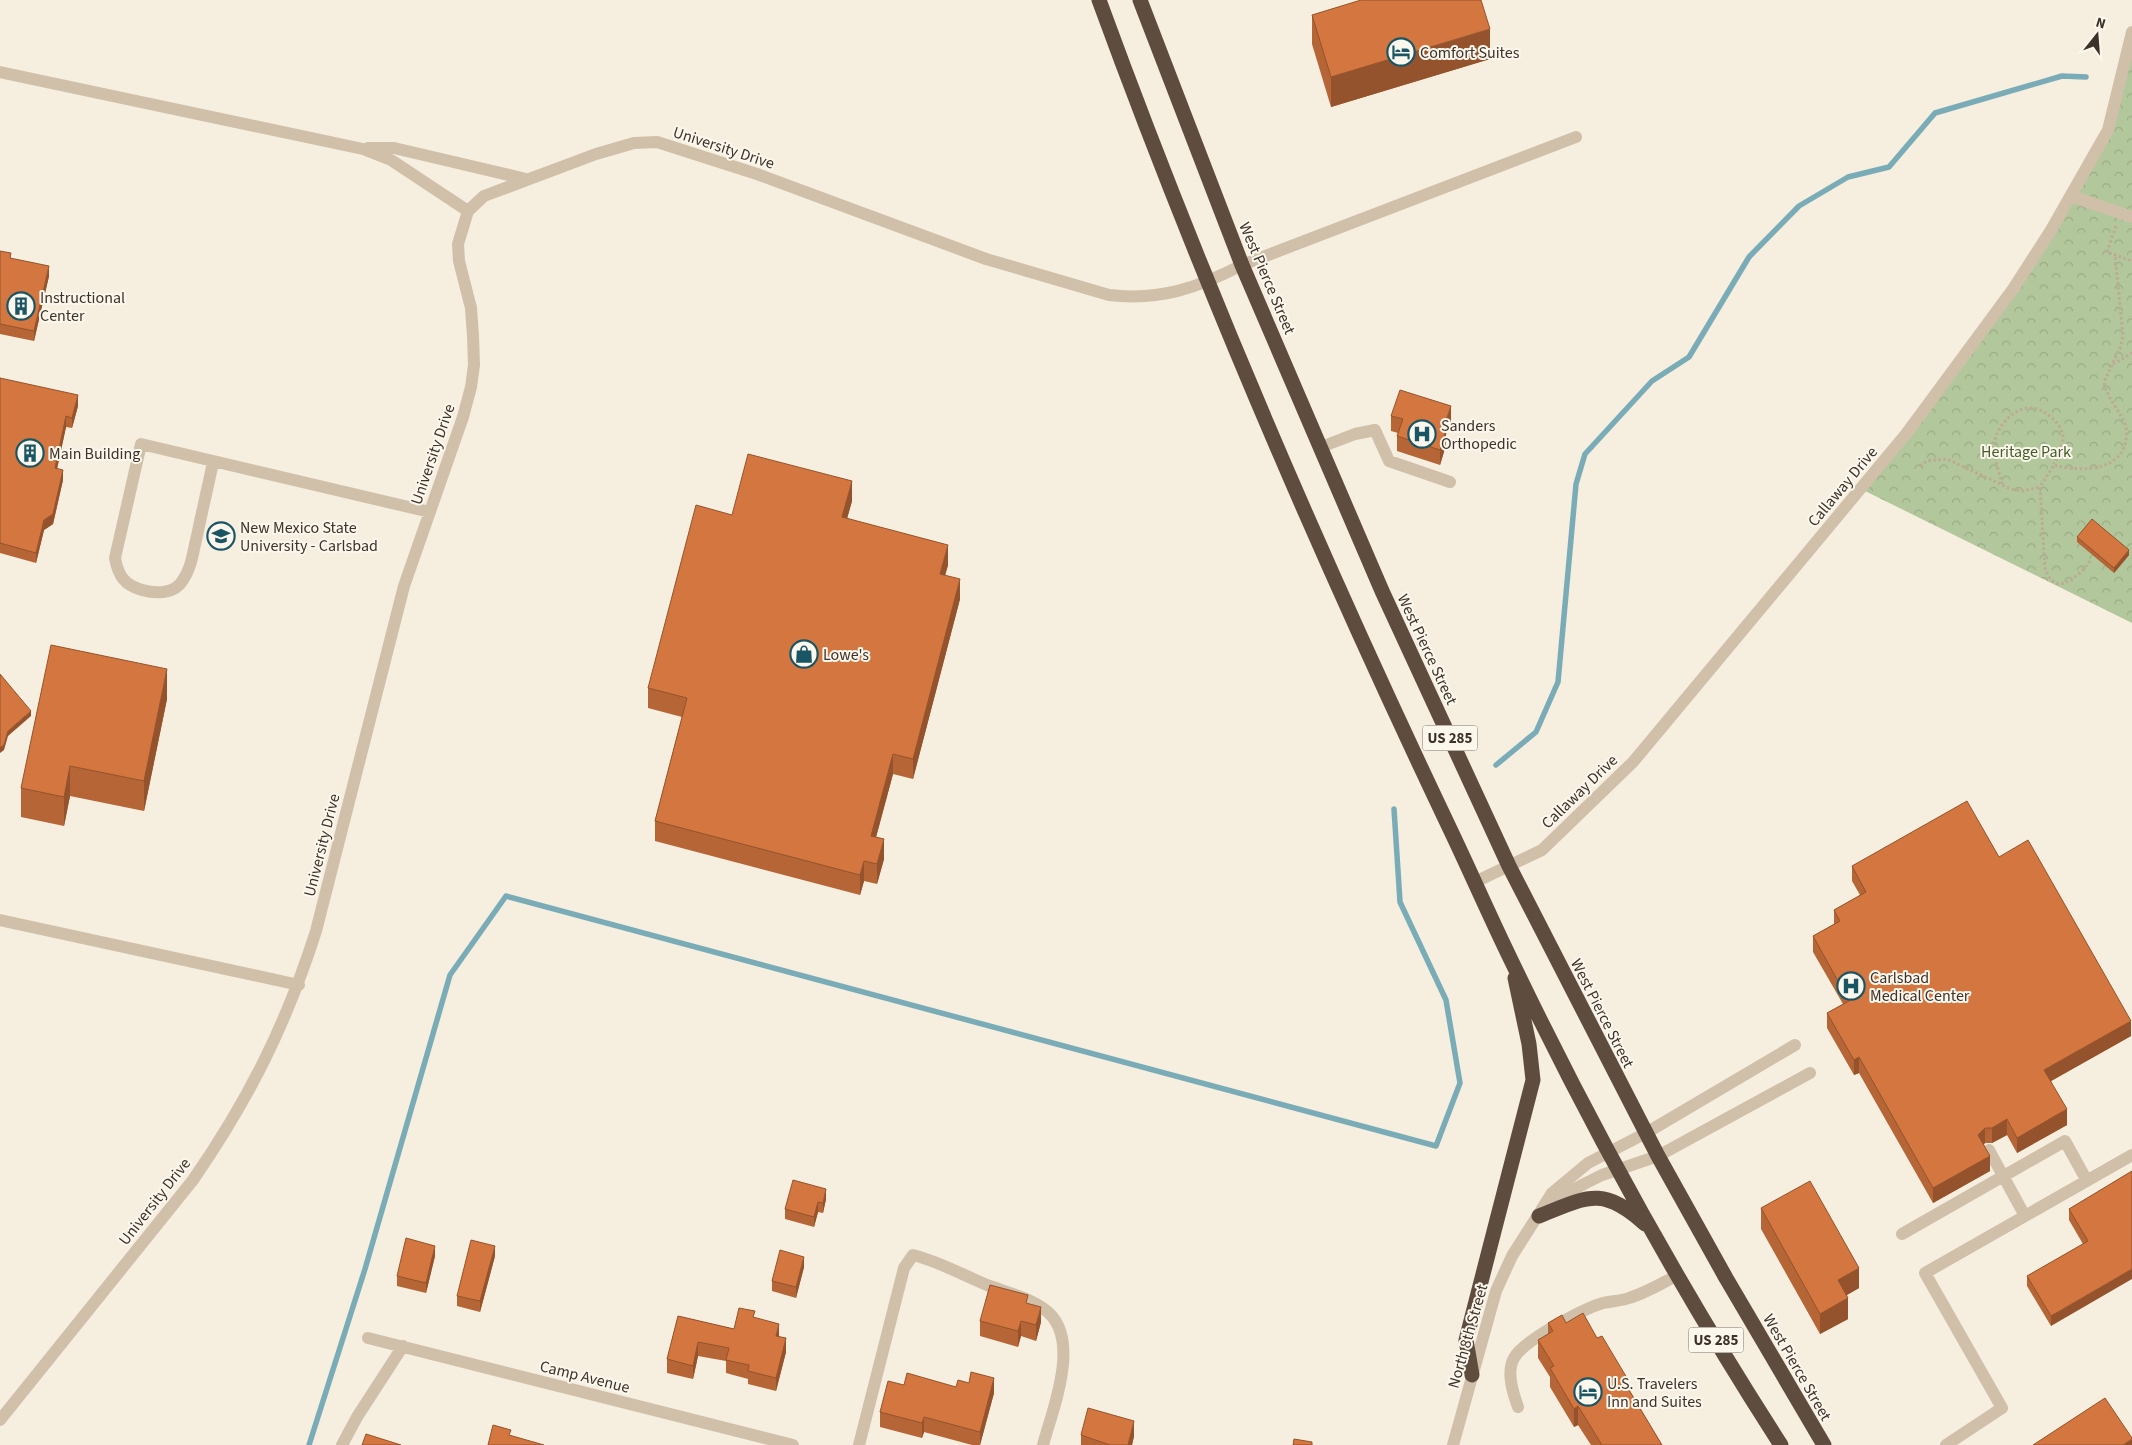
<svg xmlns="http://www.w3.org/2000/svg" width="2132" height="1445" font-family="'Source Sans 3',sans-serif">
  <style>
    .park { fill: url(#park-crowns) }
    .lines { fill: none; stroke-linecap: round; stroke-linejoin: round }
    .stream { stroke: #7aacb7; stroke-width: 5.5 }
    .path { stroke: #bcaa93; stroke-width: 3; stroke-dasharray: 2.5 2.5; stroke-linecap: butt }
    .minor { stroke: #d0c0a9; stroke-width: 12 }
    .highway { stroke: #5e4d3f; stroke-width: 15 }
    .wall { fill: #b66536 }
    .shaded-wall { fill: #94532c }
    .building { fill: #d4763f; stroke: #94532c }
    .labels { text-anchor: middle; stroke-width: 4; stroke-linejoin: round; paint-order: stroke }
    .shield { fill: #fcf7ed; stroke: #766d64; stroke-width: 1 }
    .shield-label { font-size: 15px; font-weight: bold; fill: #3c3229 }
    .poi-label { font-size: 16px; fill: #3c3229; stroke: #fcf7ed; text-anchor: start }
    .street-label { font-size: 16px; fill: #3c3229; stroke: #fcf7ed }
    .park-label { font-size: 16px; fill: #445e2a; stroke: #fcf7ed }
  </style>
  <defs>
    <pattern id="park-crowns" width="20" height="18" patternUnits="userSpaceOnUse" patternTransform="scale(1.25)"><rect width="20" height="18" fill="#b3c79c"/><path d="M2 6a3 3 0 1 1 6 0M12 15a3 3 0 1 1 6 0" fill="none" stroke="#9bab86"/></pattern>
  </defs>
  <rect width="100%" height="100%" fill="#f6eedf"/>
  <path class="park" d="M2132 32V623L1861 489 2013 289 2108 130Z"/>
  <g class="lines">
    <path class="stream" d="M1496 765 1536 732 1558 682 1576 484 1585 454 1652 381 1689 357 1749 257 1799 206 1848 177 1889 167 1935 113 2062 76 2086 77
      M309 1445 365 1269 450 975 506 896 1436 1146 1460 1083 1446 1000 1400 902 1394 809"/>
    <path class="path" d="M2116 226 2107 252 2132 261
      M2113 364 2132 353
      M1920 466 1927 461 1947 459 2011 489 2022 491 2040 487
      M2002 484C1999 471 1993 456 1995 442 1996 427 2015 406 2032 408 2045 409 2064 425 2063 439 2063 447 2057 457 2054 464
      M2090 561C2078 577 2055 599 2045 568L2040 487 2054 465C2082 473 2132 472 2126 426 2120 410 2107 399 2104 382L2120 348 2123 336 2115 255"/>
    <path class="minor" d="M0 72 363 149 391 160 468 211
      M368 148H394L526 179
      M2071 196 2132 217
      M1321 447 1355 434 1375 430 1389 461 1450 482
      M213 462C208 487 202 511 197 536 193 551 192 567 183 580 175 594 156 594 142 590 124 585 118 575 115 558L141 444 430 512
      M1475 882 1542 850 1633 762 1906 434 2013 289 2051 230 2108 130 2132 32
      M0 920 299 985
      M1989 1150 2025 1216
      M1547 1210 1566 1194 1584 1184 1602 1175 1658 1156 1810 1073
      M1902 1234 2065 1141 2087 1181
      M368 1338 793 1445
      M1518 1407C1513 1393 1506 1372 1514 1358 1524 1340 1583 1309 1603 1303 1611 1301 1621 1301 1629 1298 1646 1293 1662 1283 1678 1275
      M0 1420 193 1180C249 1099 286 1025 316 931L404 586 463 417 471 387 474 365 473 336 471 308 459 261 458 244 468 211 484 196 596 154 634 143 657 142 757 174 986 259 1109 295C1159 301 1198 288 1242 265L1576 137
      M342 1445 357 1417 403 1346
      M859 1445 904 1268 913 1255C938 1261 963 1275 987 1285 1006 1292 1027 1297 1044 1309 1083 1336 1053 1408 1043 1445
      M1453 1445 1496 1291 1512 1256 1552 1193 1588 1163 1646 1133 1795 1045
      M1946 1445 2002 1408 1925 1273 2132 1155"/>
    <path class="highway" d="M1099 0C1202 282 1321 558 1450 829 1471 873 1490 917 1511 960 1591 1127 1681 1290 1781 1445
      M1140 0 1242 265 1382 591 1509 866 1658 1156 1726 1278 1824 1445
      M1539 1216C1587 1197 1602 1185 1645 1224
      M1472 1375 1466 1340 1533 1080 1529 1044 1515 978"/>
  </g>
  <path class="wall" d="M1312 15 1490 59 1331 107 1312 44Z
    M0 251 11 258 49 276 34 341 0 334Z
    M0 378 78 406 72 428 66 427 57 469 63 480 53 524 44 530 36 563 0 553Z
    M1391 416 1451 422 1446 434V445L1440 465 1397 451V436L1398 433 1391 431Z
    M852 501 847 518 948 565 945 575 960 599 913 779 893 774 876 837 884 859 877 884 864 881 860 895 655 841V821L682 717 648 708V688L732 515Z
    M2077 537 2129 555 2114 573 2077 542Z
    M167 699 144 811 70 796 64 826 21 817V788Z
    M1999 857 2131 1036 2051 1081 2067 1125 2017 1153 2007 1135 1992 1143H1985L1984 1144 1990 1171 1933 1203 1859 1073 1854 1075 1827 1028V1013L1843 1004 1813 952V936L1834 924V910L1860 895 1852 881V866Z
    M2132 1171 2051 1326 2027 1286V1276L2083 1244 2069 1220V1209Z
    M826 1199 823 1213 818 1212 814 1227 785 1219V1209Z
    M1761 1208 1859 1288 1847 1295 1848 1319 1820 1334 1761 1229Z
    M435 1256 426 1293 397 1286V1276Z
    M495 1256 480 1312 457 1306V1296Z
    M804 1267 796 1298 772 1291V1281Z
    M1028 1304 1041 1322 1036 1341 1021 1336 1018 1347 980 1336V1321Z
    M678 1316 734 1329 755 1318 779 1336 786 1352 776 1391 748 1384V1379L726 1373V1361L698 1356 693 1379 667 1373V1359Z
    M1548 1323H1566L1627 1386 1662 1445H1591L1578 1425 1574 1427 1550 1387V1377L1538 1358V1340L1548 1334Z
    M904 1385 956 1387 994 1393 980 1445H972L924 1432 922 1438 880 1427V1412Z
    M1081 1435 1134 1436 1132 1445H1081Z"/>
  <path class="shaded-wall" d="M1490 29V59L1331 107V77Z
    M49 266V276L34 341V331Z
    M78 395V406L72 428V418Z
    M1451 406V422L1446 434V445L1440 465V450L1443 429Z
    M66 416V427L55 478V468Z
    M63 470V480L53 524 44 530 36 563V553L44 520Z
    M852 481V501L842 537V517Z
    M948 545V565L940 594V574Z
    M2129 550V555L2114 573V568Z
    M960 579V599L913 779V759Z
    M167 669V699L144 811V781Z
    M31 711V716L8 736 4 750 0 753V748L8 731Z
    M893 754V774L871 856V836Z
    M70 766V796L64 826V797Z
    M884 839V859L877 884V864Z
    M864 861V881L860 895V875Z
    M2131 1021V1036L2044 1085V1070Z
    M1859 1057V1073L1854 1075V1060Z
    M2067 1109V1125L2017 1153V1138Z
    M2007 1119V1135L1992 1143V1128Z
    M1985 1128V1143L1978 1151V1135Z
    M1990 1156V1171L1933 1203V1188Z
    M826 1189V1199L823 1213V1203Z
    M818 1202V1212L814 1227V1217Z
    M435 1246V1256L426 1293V1283Z
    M495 1246V1256L480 1312V1301Z
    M804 1257V1267L796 1298V1287Z
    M1859 1268V1288L1838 1300V1280Z
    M2132 1269V1279L2051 1326V1316Z
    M1848 1298V1319L1820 1334V1314Z
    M1041 1307V1322L1036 1341V1325Z
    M1021 1321V1336L1018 1347V1331Z
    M779 1324V1337L776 1336Z
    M786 1338V1352L776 1391V1378Z
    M698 1342V1356L693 1379V1366Z
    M994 1378V1393L980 1445V1432Z
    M1627 1378V1396L1623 1380Z
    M1578 1406V1425L1574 1427V1409Z
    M924 1417V1432L922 1438V1423Z
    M1134 1421V1436L1132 1445H1128Z
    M2132 1439V1445H2123Z"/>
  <path class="building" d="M1361 0H1481L1490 29 1331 77 1312 15Z
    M0 251 11 253 10 258 49 266 34 331 0 324Z
    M0 378 78 395 72 418 66 416 55 468 63 470 53 514 44 520 36 553 0 543Z
    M1400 390 1451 406 1443 429 1446 430 1440 450 1397 436 1403 419 1391 416Z
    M748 454 852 481 842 517 948 545 940 574 960 579 913 759 893 754 871 836 884 839 877 864 864 861 860 875 655 821 687 698 648 688 696 505 732 515Z
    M2092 519 2129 550 2114 568 2077 537Z
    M51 645 167 669 144 781 70 766 64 797 21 788Z
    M0 674 31 711 8 731 4 745 0 748Z
    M1967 801 1999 857 2028 840 2131 1021 2044 1070 2067 1109 2017 1138 2007 1119 1992 1128H1985L1978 1135 1990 1156 1933 1188 1859 1057 1854 1060 1827 1013 1849 1001 1813 936 1840 921 1834 910 1866 892 1852 866Z
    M2132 1171V1269L2051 1316 2027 1276 2088 1241 2069 1209Z
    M793 1180 826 1189 823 1203 818 1202 814 1217 785 1209Z
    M1810 1181 1859 1268 1838 1280 1848 1298 1820 1314 1761 1208Z
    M406 1238 435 1246 426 1283 397 1276Z
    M471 1240 495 1246 480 1301 457 1296Z
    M780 1250 804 1257 796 1287 772 1281Z
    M990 1285 1028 1295 1026 1303 1041 1307 1036 1325 1021 1321 1018 1331 980 1321Z
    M739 1308 755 1311 753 1317 779 1324 776 1336 786 1338 776 1378 748 1371 749 1365 726 1360 729 1348 698 1342 693 1366 667 1359 678 1316 734 1329Z
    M1583 1313 1597 1338 1602 1336 1627 1378 1623 1380 1662 1445H1602L1578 1406 1574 1409 1550 1368 1554 1366 1538 1340 1553 1331 1548 1323 1562 1315 1566 1323Z
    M971 1372 994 1378 980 1432 924 1417 922 1423 880 1412 888 1381 904 1385 907 1373 956 1387 958 1380 969 1383Z
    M2105 1398 2132 1438V1439L2123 1445H2033Z
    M1088 1408 1134 1421 1128 1445H1110L1081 1435Z
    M493 1425 511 1430 509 1435 544 1445H488Z
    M366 1434 401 1445H362Z
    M1294 1439 1312 1442V1445H1293Z"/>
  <defs>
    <g id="hotel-ring" transform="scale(1.4375)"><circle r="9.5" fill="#fcf7ed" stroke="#195564" stroke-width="1.5"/><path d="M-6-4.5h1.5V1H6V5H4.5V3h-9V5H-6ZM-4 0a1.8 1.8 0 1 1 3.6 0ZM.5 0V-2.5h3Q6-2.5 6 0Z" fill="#195564"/></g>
    <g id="building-ring" transform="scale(1.4375)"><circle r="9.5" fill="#fcf7ed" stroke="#195564" stroke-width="1.5"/><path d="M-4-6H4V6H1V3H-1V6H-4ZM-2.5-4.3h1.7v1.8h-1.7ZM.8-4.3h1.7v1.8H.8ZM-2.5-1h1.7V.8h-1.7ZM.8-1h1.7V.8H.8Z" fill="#195564"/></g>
    <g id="hospital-ring" transform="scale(1.4375)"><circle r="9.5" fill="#fcf7ed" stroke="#195564" stroke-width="1.5"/><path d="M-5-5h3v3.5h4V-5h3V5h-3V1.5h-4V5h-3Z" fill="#195564"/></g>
    <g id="university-ring" transform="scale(1.4375)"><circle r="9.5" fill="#fcf7ed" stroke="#195564" stroke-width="1.5"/><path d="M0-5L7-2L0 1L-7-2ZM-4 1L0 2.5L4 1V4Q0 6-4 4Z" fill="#195564"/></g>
    <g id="shop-ring" transform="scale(1.4375)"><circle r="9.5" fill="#fcf7ed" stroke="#195564" stroke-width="1.5"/><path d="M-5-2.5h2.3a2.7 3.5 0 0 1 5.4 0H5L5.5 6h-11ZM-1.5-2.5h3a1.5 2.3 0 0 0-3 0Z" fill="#195564"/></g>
  </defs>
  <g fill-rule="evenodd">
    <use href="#hotel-ring" x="1401" y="52"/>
    <use href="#building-ring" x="21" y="306"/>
    <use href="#hospital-ring" x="1422" y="434"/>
    <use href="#building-ring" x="30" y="453"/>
    <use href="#university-ring" x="221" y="536"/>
    <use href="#shop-ring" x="804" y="654"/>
    <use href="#hospital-ring" x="1851" y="986"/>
    <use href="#hotel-ring" x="1588" y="1392"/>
  </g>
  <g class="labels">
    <g class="shield">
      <rect x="1422.5" y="725.5" width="55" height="25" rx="4"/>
      <rect x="1688.5" y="1327.5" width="55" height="25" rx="4"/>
    </g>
    <g class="shield-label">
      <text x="1450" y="743">US 285</text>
      <text x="1716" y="1345">US 285</text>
    </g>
    <g class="poi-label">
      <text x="1420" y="58">Comfort Suites</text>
      <text x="40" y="303">Instructional<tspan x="40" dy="18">Center</tspan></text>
      <text x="1441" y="431">Sanders<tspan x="1441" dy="18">Orthopedic</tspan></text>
      <text x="49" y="459">Main Building</text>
      <text x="240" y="533">New Mexico State<tspan x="240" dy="18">University - Carlsbad</tspan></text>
      <text x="823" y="660">Lowe's</text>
      <text x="1870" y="983">Carlsbad<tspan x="1870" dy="18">Medical Center</tspan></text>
      <text x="1607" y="1389">U.S. Travelers<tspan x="1607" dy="18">Inn and Suites</tspan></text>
    </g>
    <g class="street-label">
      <text transform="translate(724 147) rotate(18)" y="6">University Drive</text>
      <text transform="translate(1268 278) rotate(67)" y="6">West Pierce Street</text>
      <text transform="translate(432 454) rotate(-71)" y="6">University Drive</text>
      <text transform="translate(1842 486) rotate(-50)" y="6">Callaway Drive</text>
      <text transform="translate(1428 649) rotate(65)" y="6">West Pierce Street</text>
      <text transform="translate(1579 791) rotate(-44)" y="6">Callaway Drive</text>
      <text transform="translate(321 845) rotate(-76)" y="6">University Drive</text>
      <text transform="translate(1603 1013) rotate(63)" y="6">West Pierce Street</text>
      <text transform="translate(154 1201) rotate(-52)" y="6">University Drive</text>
      <text transform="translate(1467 1336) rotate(-74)" y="6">North 8th Street</text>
      <text transform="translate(1798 1367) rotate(60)" y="6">West Pierce Street</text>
      <text transform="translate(585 1376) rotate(14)" y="6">Camp Avenue</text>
    </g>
    <g class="park-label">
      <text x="2026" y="457">Heritage Park</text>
    </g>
  </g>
  <g transform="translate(2097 35) rotate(17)" stroke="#fcf7ed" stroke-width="4" paint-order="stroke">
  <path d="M0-4L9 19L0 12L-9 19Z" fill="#3c3229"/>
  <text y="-8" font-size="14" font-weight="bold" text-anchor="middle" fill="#3c3229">N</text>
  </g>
</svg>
